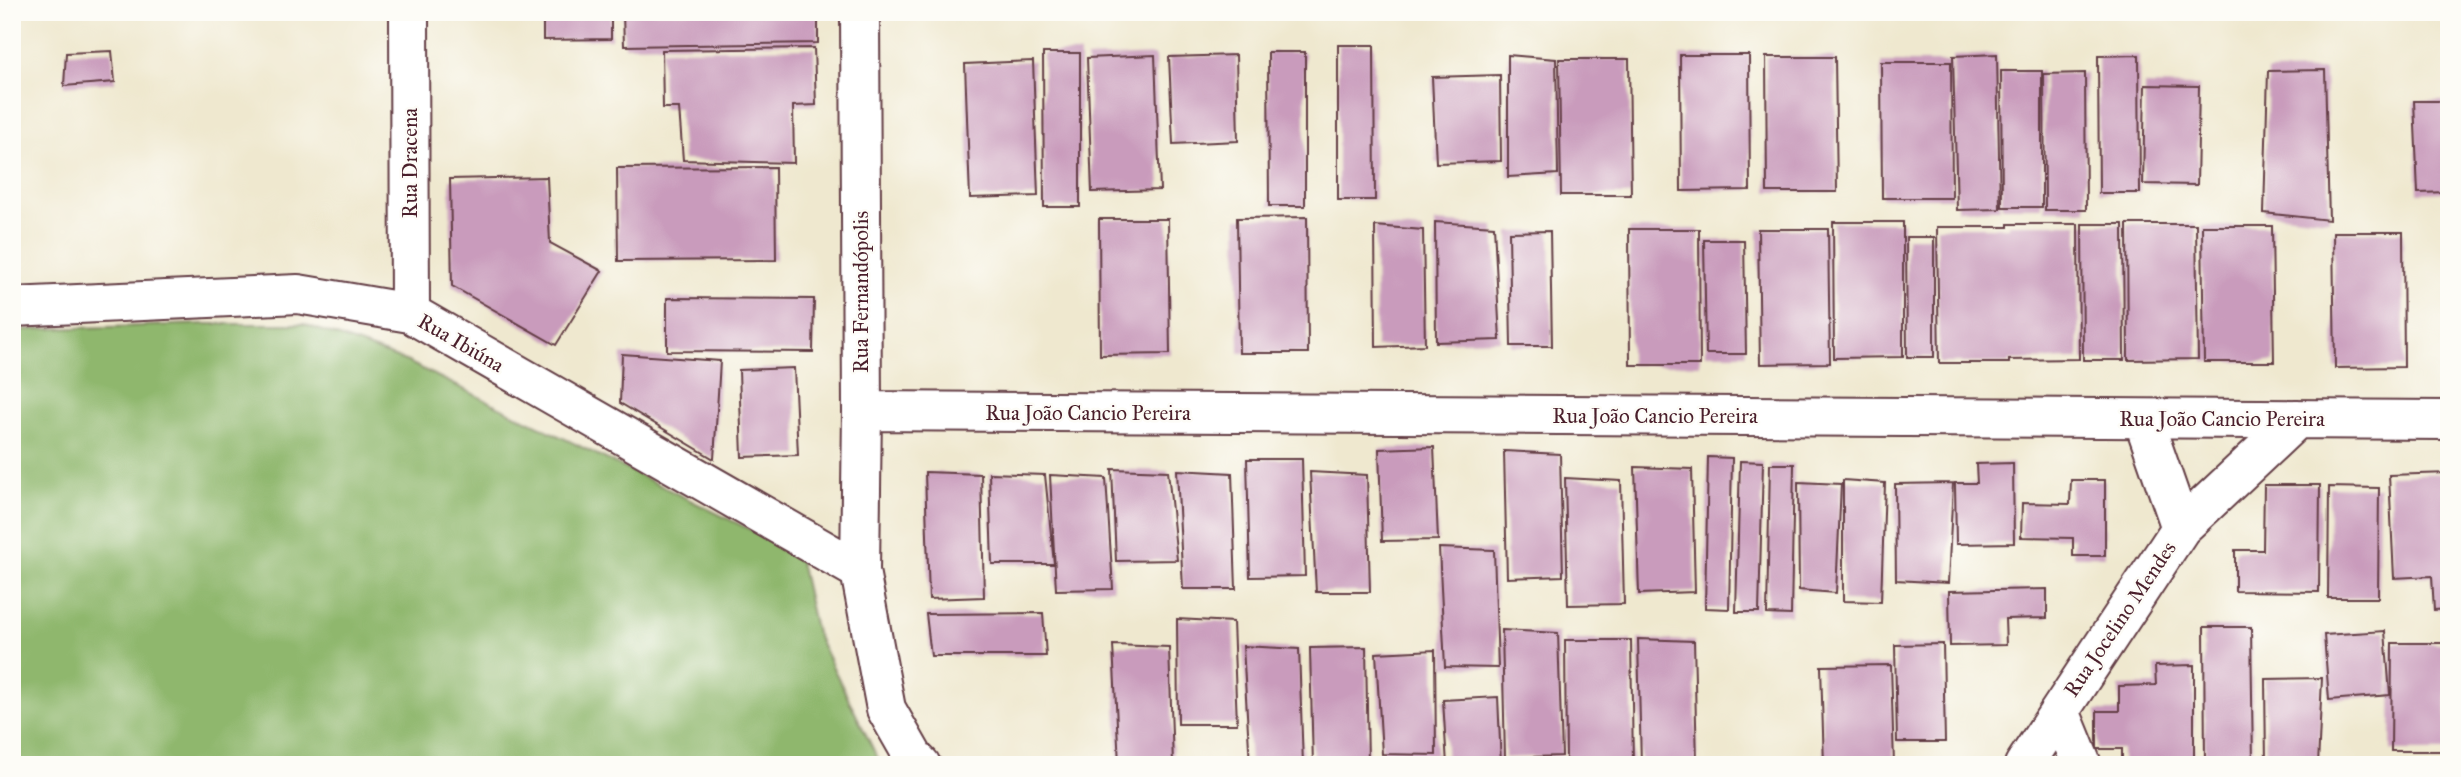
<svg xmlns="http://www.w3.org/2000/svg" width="2461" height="777" font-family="'IM FELL Great Primer',serif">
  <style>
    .forest { fill: #8fb76d; stroke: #6c6b4c; stroke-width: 2 }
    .building { fill: #c99bbc }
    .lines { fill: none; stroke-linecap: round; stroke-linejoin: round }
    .street-casing { stroke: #633d44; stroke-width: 42 }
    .street { stroke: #fff; stroke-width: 38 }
    .labels { text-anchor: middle; stroke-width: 5; stroke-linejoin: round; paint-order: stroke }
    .street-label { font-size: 21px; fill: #4a1f2b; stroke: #fdfcf7 }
  </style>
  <rect width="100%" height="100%" fill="#fdfcf7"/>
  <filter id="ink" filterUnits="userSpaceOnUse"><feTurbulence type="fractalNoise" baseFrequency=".0143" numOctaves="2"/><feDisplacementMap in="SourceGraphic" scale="14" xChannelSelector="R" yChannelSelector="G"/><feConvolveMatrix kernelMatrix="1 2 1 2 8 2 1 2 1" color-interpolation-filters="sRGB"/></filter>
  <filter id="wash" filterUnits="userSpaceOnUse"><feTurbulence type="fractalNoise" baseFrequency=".00686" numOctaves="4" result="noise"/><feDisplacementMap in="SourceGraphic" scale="28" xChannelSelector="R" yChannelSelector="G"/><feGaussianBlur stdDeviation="1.57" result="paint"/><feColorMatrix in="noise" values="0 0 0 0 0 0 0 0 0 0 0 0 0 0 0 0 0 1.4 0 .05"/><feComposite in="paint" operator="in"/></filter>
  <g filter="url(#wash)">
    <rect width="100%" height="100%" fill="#efe8cf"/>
    <path class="forest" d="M205 324H304L408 362 798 553 816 633 878 759 885 765H12V330Z"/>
    <g id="blocks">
      <path class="building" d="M543 12H611V39L543 40Z
        M623 12H818V43L624 46Z
        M1338 45H1374L1375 200H1338Z
        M814 48 816 105 793 106 794 163 683 160 679 108H663L662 50Z
        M112 51 115 82 64 86 66 53Z
        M1268 52H1305V206H1269Z
        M1043 53H1080V207H1044Z
        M1997 54 2000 209 1957 210 1953 56Z
        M1155 55 1160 190 1092 192 1087 58Z
        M1236 55 1238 141 1173 144 1169 57Z
        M1508 55 1556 59 1558 174 1508 177Z
        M1680 55H1749L1750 190 1681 191Z
        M2139 55 2140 193H2099L2098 56Z
        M1766 57H1835L1837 192H1767Z
        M1559 59H1629L1631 195H1561Z
        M1033 61 1038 196 970 198 965 64Z
        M1881 62H1951L1952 198H1882Z
        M2325 70 2329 220 2264 213 2268 71Z
        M2001 71H2042V207H2002Z
        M2085 73 2086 210H2045L2044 74Z
        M1500 75 1501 161 1436 163 1432 77Z
        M2145 85 2199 86 2197 185 2143 184Z
        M2414 101H2449V192L2418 193Z
        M775 167 776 260 618 261 617 168Z
        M547 177 550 243 602 271 556 345 452 286 450 179Z
        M1307 217 1308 353H1239L1237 218Z
        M1099 219H1168L1170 354 1100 355Z
        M1435 222 1494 226 1500 340 1436 342Z
        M1833 222H1903V357L1834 358Z
        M2008 224H2078L2079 359 2009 360V363H1939L1937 227H2008Z
        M2082 224H2123L2124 360H2083Z
        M2127 224H2196L2198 359 2128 360Z
        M1375 226 1423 230 1425 345 1376 347Z
        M2202 226H2272L2274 362H2204Z
        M1629 229H1699L1700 365H1630Z
        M1758 229H1828L1830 363 1760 364Z
        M1550 231 1552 346H1511L1509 232Z
        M2333 232H2403L2404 367 2335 368Z
        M1906 237H1934V357H1907Z
        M1704 240H1744L1746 354H1706Z
        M667 298 814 299 813 352 667 351Z
        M622 354 720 361 714 459 620 403Z
        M794 368 798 455 742 457 739 370Z
        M1434 447 1438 540 1382 541 1379 449Z
        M1504 451 1560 454 1563 576 1507 578Z
        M1708 457 1732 458 1729 609 1705 608Z
        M1247 459H1302L1305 576 1250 577Z
        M1740 461 1763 462 1759 612H1736Z
        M2013 463 2014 543 1956 544 1955 483H1977L1976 464Z
        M1770 464H1794L1791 615 1767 614Z
        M1635 467 1692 469 1695 592 1639 594Z
        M1112 469 1168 471 1177 560 1116 561Z
        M1177 470 1232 473 1236 589H1183Z
        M925 472 981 474 984 597 929 599Z
        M1310 472 1367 475 1370 592H1316Z
        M989 473 1045 475 1054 564H992Z
        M2449 473V609L2434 610 2432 576 2394 578 2389 475Z
        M1050 475 1106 478 1113 589 1056 590Z
        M1565 478 1621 481 1624 604 1568 605Z
        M1843 480 1885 483 1881 602 1843 601Z
        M2071 480H2105V556H2073V538L2021 537 2022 503 2070 504Z
        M1798 482 1841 484 1836 593 1799 590Z
        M1953 483 1948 583 1896 580 1895 484Z
        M2264 485H2320L2319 592 2235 591V550H2263Z
        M2329 487 2379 488 2378 598H2328Z
        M1439 548 1494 550 1498 668 1445 667Z
        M2047 589V618L2005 619 2006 645 1950 646 1949 591Z
        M1043 613 1046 656H931L926 614Z
        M1177 619 1233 622 1237 724H1178Z
        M2204 627H2251L2253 765H2205Z
        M1502 630 1558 633 1562 756 1505 758Z
        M2385 631 2390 695 2329 700 2324 635Z
        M1638 639 1694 641 1697 764 1641 765Z
        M1565 640H1631L1633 765H1566Z
        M2392 643H2447L2446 751H2391Z
        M1943 644 1945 742H1897L1895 645Z
        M1113 645 1169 647 1173 764H1119Z
        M1243 646 1299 649 1303 765H1250Z
        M1366 647 1368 765H1313L1310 648Z
        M1435 650 1436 755 1382 754 1376 653Z
        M1891 665 1894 765H1824L1821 666Z
        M2194 665V765H2122V749H2097V711H2119V686L2156 685 2155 666Z
        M2322 678 2318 765H2266L2265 679Z
        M1498 697 1501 765H1447L1443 700Z"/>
    </g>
  </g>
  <g filter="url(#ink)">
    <use href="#blocks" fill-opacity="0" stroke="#633d44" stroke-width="2"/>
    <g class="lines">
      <g class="street-casing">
        <path id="street" d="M409 12 410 313
          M860 12 862 411 860 571 886 709 914 758 921 765
          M12 307 298 294 410 313 860 571
          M862 411 2449 420
          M2143 419 2181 528
          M2060 711 2082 765
          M2024 765 2181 528 2297 419"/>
      </g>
      <use href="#street" class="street"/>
    </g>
  </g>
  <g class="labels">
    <g class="street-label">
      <text transform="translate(410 163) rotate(-90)" y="7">Rua Dracena</text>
      <text transform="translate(861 292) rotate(-90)" y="7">Rua Fernandópolis</text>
      <text transform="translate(461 343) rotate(30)" y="7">Rua Ibiúna</text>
      <text x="1088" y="420">Rua João Cancio Pereira</text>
      <text x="1655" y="423">Rua João Cancio Pereira</text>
      <text x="2222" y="426">Rua João Cancio Pereira</text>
      <text transform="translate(2120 619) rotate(-56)" y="7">Rua Jocelino Mendes</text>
    </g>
  </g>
  <rect width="2461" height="777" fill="none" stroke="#fdfcf7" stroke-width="42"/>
</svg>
